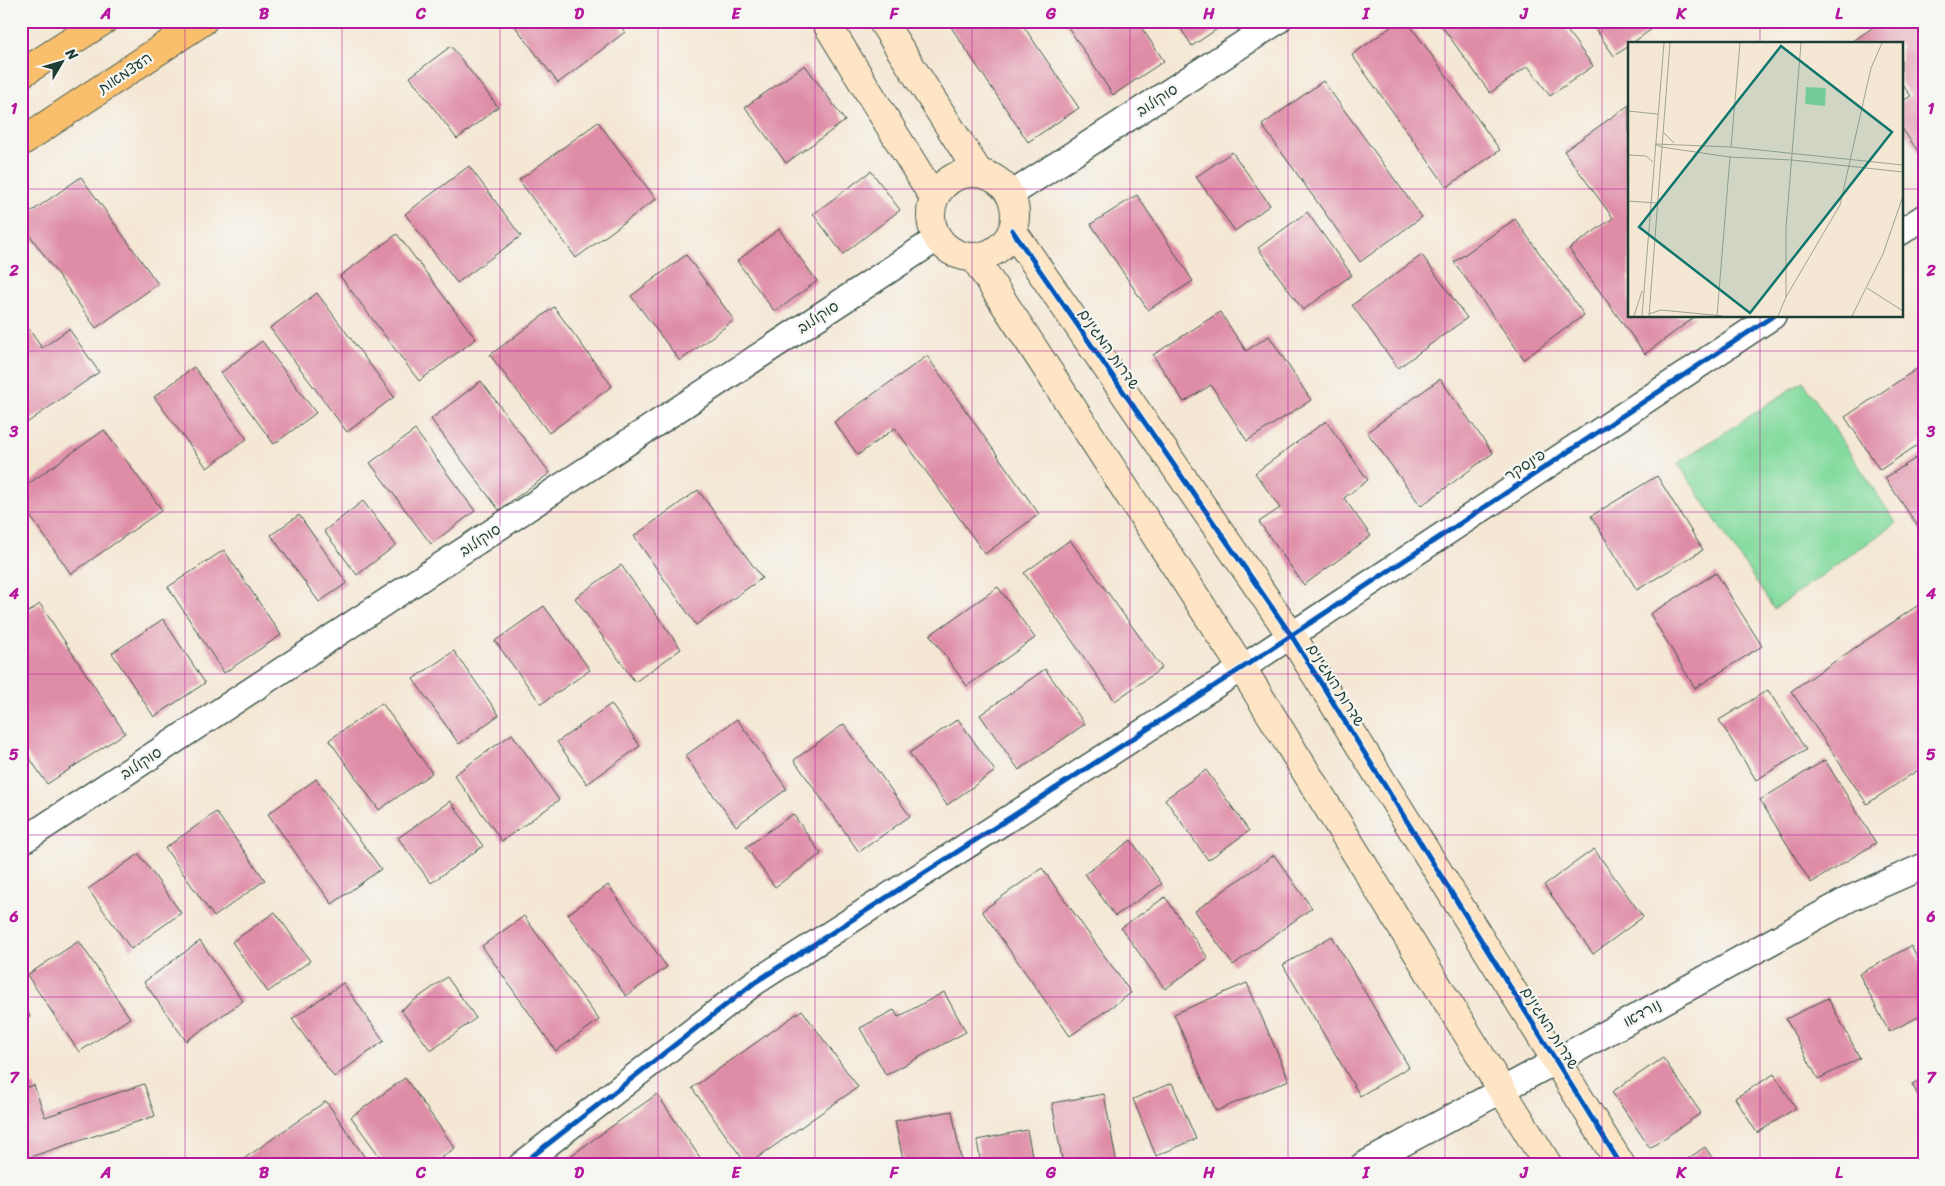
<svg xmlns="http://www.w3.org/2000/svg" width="1945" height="1186" font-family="Sriracha,'Playpen Sans Hebrew',sans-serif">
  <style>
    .green { fill: #85db9f; stroke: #528c6a }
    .building { fill: #df8da7 }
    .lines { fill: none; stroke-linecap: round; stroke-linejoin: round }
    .street-casing { stroke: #3f564c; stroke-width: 28 }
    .secondary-casing { stroke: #3f564c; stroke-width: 30 }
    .primary-casing { stroke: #3f564c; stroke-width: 30 }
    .street { stroke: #fff; stroke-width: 25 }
    .secondary { stroke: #fde5c5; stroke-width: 28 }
    .primary { stroke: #f9bf6d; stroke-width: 28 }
    .cycleway-casing { stroke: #f6f6f2; stroke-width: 8 }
    .cycleway { stroke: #0057b8; stroke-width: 5 }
    .grid { fill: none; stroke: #b5179e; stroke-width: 1; stroke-opacity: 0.55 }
    .labels { text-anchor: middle; stroke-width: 4.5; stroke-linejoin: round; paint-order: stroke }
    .street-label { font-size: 15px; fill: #1f3d34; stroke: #f6f6f2 }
    .inset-road { fill: none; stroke: #9fa394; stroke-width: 1 }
    .view { fill: #0f766e; fill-opacity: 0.15; stroke: #0f766e; stroke-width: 2.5 }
    .inset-edge { fill: none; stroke: #1f3d34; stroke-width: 2.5 }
    .neatline { fill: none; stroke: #b5179e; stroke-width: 2 }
    .grid-label { font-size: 16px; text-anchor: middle; font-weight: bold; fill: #b5179e }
  </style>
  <rect width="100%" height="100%" fill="#f6f6f2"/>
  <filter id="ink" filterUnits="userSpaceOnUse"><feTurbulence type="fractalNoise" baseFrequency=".02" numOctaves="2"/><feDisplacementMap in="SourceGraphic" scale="10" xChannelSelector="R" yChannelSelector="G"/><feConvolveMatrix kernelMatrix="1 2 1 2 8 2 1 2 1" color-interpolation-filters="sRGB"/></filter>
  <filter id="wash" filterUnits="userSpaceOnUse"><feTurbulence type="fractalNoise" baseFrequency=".0096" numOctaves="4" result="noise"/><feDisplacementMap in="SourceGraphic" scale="20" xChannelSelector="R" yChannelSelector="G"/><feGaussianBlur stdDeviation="1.12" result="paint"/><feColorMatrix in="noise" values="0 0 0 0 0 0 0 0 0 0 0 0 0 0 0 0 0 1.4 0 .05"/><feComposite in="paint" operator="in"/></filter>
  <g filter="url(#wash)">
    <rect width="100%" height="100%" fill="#f4e7d4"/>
    <path class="green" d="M1803 381 1896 523 1774 609 1678 463Z"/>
    <g id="blocks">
      <path class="building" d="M511 21H616L625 32 558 83Z
        M947 21H1020L1079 108 1028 142Z
        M1064 21H1137L1164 61 1113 95Z
        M1176 21H1229L1192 46Z
        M1399 21H1407L1500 150 1447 187 1352 55Z
        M1438 21H1560L1593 66 1550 96 1528 66 1490 93Z
        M1590 21H1663L1631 44H1629V46L1614 56Z
        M1882 21H1915L1924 35V62L1915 68 1924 80V160L1901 127V102L1911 96 1901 83V44H1849Z
        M451 46 498 107 457 139 410 77Z
        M805 65 845 121 786 163 745 107Z
        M1323 81 1422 217 1360 262 1262 125Z
        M1629 105V316H1696L1645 354 1569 249 1613 218 1564 151Z
        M598 122 656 199 576 258 519 180Z
        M1232 152 1270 205 1235 231 1196 177Z
        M469 166 521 236 457 283 405 214Z
        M871 171 900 210 843 254 813 214Z
        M81 177 158 284 96 328 21 223V219Z
        M1137 195 1193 281 1148 310 1091 224Z
        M1307 212 1352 275 1303 310 1258 248Z
        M1515 219 1584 315 1524 359 1454 262Z
        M779 229 817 281 775 312 737 261Z
        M397 234 476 339 419 381 340 276Z
        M686 255 734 320 680 361 631 296Z
        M1422 255 1467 318 1398 368 1352 305Z
        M317 293 394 397 347 432 270 328Z
        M554 307 612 386 549 433 490 355Z
        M1220 312 1246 351 1269 336 1311 400 1247 441 1211 385 1184 402 1153 355Z
        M21 318 42 348 69 329 99 372 21 427Z
        M262 341 316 413 274 444 221 373Z
        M927 356 1039 514 985 554 895 428 858 455 834 422Z
        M1924 364V445L1922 442 1880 470 1845 417Z
        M194 367 247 439 207 468 154 397Z
        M1440 379 1493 453 1421 506 1367 432Z
        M481 381 550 473 499 510 431 419Z
        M1326 421 1368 480 1344 498 1371 536 1304 585 1259 522 1280 508 1255 473Z
        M104 430 162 510 71 574 21 503V489Z
        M415 430 475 511 431 544 370 463Z
        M1924 453V535L1885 478Z
        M1657 476 1703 550 1637 590 1591 516Z
        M698 490 762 578 696 625 634 536Z
        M363 501 396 545 357 575 324 531Z
        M299 515 347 583 319 602 271 535Z
        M1070 540 1162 668 1115 701 1024 573Z
        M224 550 281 635 224 673 168 587Z
        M621 565 681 649 635 682 575 598Z
        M1716 573 1762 646 1695 688 1650 614Z
        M998 587 1035 638 967 686 930 635Z
        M40 604 125 733 47 784 21 745V617Z
        M544 606 590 670 541 704 495 641Z
        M1917 606 1924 616V766L1867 804 1791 691Z
        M163 619 205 683 154 717 112 653Z
        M454 651 499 715 459 744 413 679Z
        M1045 669 1085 724 1019 770 980 715Z
        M1768 690 1806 750 1756 780 1719 720Z
        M382 703 432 773 379 810 329 740Z
        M611 704 640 746 587 784 557 742Z
        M737 719 787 789 736 826 685 756Z
        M958 719 995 771 947 805 909 753Z
        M844 724 910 816 859 852 794 760Z
        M512 734 559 800 502 841 454 775Z
        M1825 760 1876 843 1811 883 1760 800Z
        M1206 770 1249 831 1208 860 1165 799Z
        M316 779 381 869 332 904 268 814Z
        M450 801 483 846 431 883 398 838Z
        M216 812 265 880 214 917 165 848Z
        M793 814 821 854 775 887 746 847Z
        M1131 840 1162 884 1115 916 1085 874Z
        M1594 849 1643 917 1593 954 1544 885Z
        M139 854 181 913 131 949 88 889Z
        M1274 855 1312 908 1233 965 1195 911Z
        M1042 868 1131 993 1070 1036 982 911Z
        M608 885 667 967 626 996 568 914Z
        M1165 897 1208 958 1165 989 1121 928Z
        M275 912 310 961 268 992 232 942Z
        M524 916 599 1020 556 1051 482 946Z
        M1332 936 1409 1067 1360 1096 1283 965Z
        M79 941 130 1018 79 1052 27 975Z
        M200 941 243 1001 186 1041 144 982Z
        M1911 946 1924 971V1014L1889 1032 1859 974Z
        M447 977 476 1018 431 1051 401 1010Z
        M343 983 384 1041 334 1077 292 1019Z
        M1247 983 1289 1080 1216 1111 1174 1014Z
        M944 992 966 1032 886 1075 860 1028 894 1010 898 1017Z
        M1828 998 1860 1058 1818 1079 1786 1019Z
        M21 1003 30 1016 21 1022Z
        M802 1010 858 1087 747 1165 692 1088Z
        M1663 1058 1701 1113 1650 1148 1612 1092Z
        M1774 1074 1796 1108 1757 1133 1735 1098Z
        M405 1078 455 1148 432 1165H386L351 1117Z
        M1924 1078V1107L1912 1084Z
        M1172 1083 1196 1139 1156 1156 1133 1099Z
        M144 1084 155 1116 21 1160V1089L34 1085 45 1117Z
        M657 1094 705 1165H558Z
        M1104 1094 1117 1165H1063L1052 1103Z
        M326 1101 370 1165H239L238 1163Z
        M952 1111 962 1165H904L895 1121Z
        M1027 1130 1034 1165H981L977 1140Z
        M1705 1147 1717 1165H1679Z
        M863 1160 864 1165H842L841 1164Z"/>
    </g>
  </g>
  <g filter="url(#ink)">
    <use href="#blocks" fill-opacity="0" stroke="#3f564c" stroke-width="1"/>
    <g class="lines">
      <g class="street-casing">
        <path id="street" d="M1010 195 1278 21
          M1901 232 1924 217
          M21 842 938 238
          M521 1165 754 983 1242 668 1773 316
          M1363 1165 1556 1061 1849 899 1924 866"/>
      </g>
      <g class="secondary-casing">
        <path id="secondary" d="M825 21 934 198
          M882 21 979 173
          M931 215a42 42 0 1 1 84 0a42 42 0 1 1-84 0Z
          M1012 230 1291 635 1621 1165
          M974 257 1242 668 1548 1165"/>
      </g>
      <g class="primary-casing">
        <path id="primary" d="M21 74 103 21
          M21 142 203 21"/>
      </g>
      <use href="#street" class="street"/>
      <use href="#secondary" class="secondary"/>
      <use href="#primary" class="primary"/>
      <g class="cycleway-casing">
        <path id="cycleway" d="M1012 230 1291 635 1621 1165
          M521 1165 754 983 1242 668 1773 316"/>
      </g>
      <use href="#cycleway" class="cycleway"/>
    </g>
  </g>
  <path class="grid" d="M185 21V1165M342 21V1165M500 21V1165M658 21V1165M815 21V1165M972 21V1165M1130 21V1165M1288 21V1165M1445 21V1165M1602 21V1165M1760 21V44M21 189H1629M1901 189H1924M1760 316V1165M21 351H1924M21 512H1924M21 674H1924M21 835H1924M21 997H1924"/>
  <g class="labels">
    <g class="street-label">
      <text transform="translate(125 73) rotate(-34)" y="5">העצמאות</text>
      <text transform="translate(1157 100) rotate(-33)" y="5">סוקולוב</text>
      <text transform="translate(818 317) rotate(-33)" y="5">סוקולוב</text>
      <text transform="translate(1109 349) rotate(55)" y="5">שדרות המגינים</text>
      <text transform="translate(1525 465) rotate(-33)" y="5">פינסקר</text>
      <text transform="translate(480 540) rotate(-33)" y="5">סוקולוב</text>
      <text transform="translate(1336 685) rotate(58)" y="5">שדרות המגינים</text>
      <text transform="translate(141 763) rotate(-33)" y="5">סוקולוב</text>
      <text transform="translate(1642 1013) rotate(-29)" y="5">נורדאו</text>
      <text transform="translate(1550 1028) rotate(58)" y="5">שדרות המגינים</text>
    </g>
  </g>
  <g transform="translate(1628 42)">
    <rect width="275" height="275" fill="#f4e7d4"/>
    <path d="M178 45 198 46 197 64 177 62Z" fill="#85db9f"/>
    <path class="inset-road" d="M0 69 30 72M35 90 46 101M27 102 33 105 102 115 164 118 275 130M27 102 103 105 275 123M103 105 112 1M0 113 18 114 25 120M0 159 29 161M239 246 275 269M158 255V186L173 1M21 272 33 268 95 274M6 274 14 249M14 274 36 1M21 274 42 1M89 274 102 115M150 274 158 255 212 163 243 26 254 1M224 274 255 212 275 154"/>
    <path class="view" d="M153 4 264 90 122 271 11 185Z"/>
    <rect width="275" height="275" class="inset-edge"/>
  </g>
  <rect width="1945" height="1186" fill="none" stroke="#f6f6f2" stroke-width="55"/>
  <g transform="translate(62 62) rotate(52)" stroke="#f6f6f2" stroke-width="4" paint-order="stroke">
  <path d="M0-4L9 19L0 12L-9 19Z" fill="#1f3d34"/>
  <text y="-8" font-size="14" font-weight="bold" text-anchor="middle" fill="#1f3d34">N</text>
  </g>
  <rect x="28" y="28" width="1890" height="1130" class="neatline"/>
  <g class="grid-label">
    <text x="106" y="19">A</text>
    <text x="264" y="19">B</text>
    <text x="421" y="19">C</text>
    <text x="579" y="19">D</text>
    <text x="736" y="19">E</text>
    <text x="894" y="19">F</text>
    <text x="1051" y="19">G</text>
    <text x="1209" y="19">H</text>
    <text x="1366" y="19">I</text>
    <text x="1524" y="19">J</text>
    <text x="1681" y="19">K</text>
    <text x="1839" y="19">L</text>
    <text x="14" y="114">1</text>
    <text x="1931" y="114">1</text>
    <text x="14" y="276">2</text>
    <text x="1931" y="276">2</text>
    <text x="14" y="437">3</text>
    <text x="1931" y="437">3</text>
    <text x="14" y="599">4</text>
    <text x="1931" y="599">4</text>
    <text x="14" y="760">5</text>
    <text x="1931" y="760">5</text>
    <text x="14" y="922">6</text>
    <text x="1931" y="922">6</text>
    <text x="14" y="1083">7</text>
    <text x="1931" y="1083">7</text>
    <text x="106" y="1178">A</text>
    <text x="264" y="1178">B</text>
    <text x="421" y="1178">C</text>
    <text x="579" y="1178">D</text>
    <text x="736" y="1178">E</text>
    <text x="894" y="1178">F</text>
    <text x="1051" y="1178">G</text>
    <text x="1209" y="1178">H</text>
    <text x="1366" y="1178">I</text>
    <text x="1524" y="1178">J</text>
    <text x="1681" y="1178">K</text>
    <text x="1839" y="1178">L</text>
  </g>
</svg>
